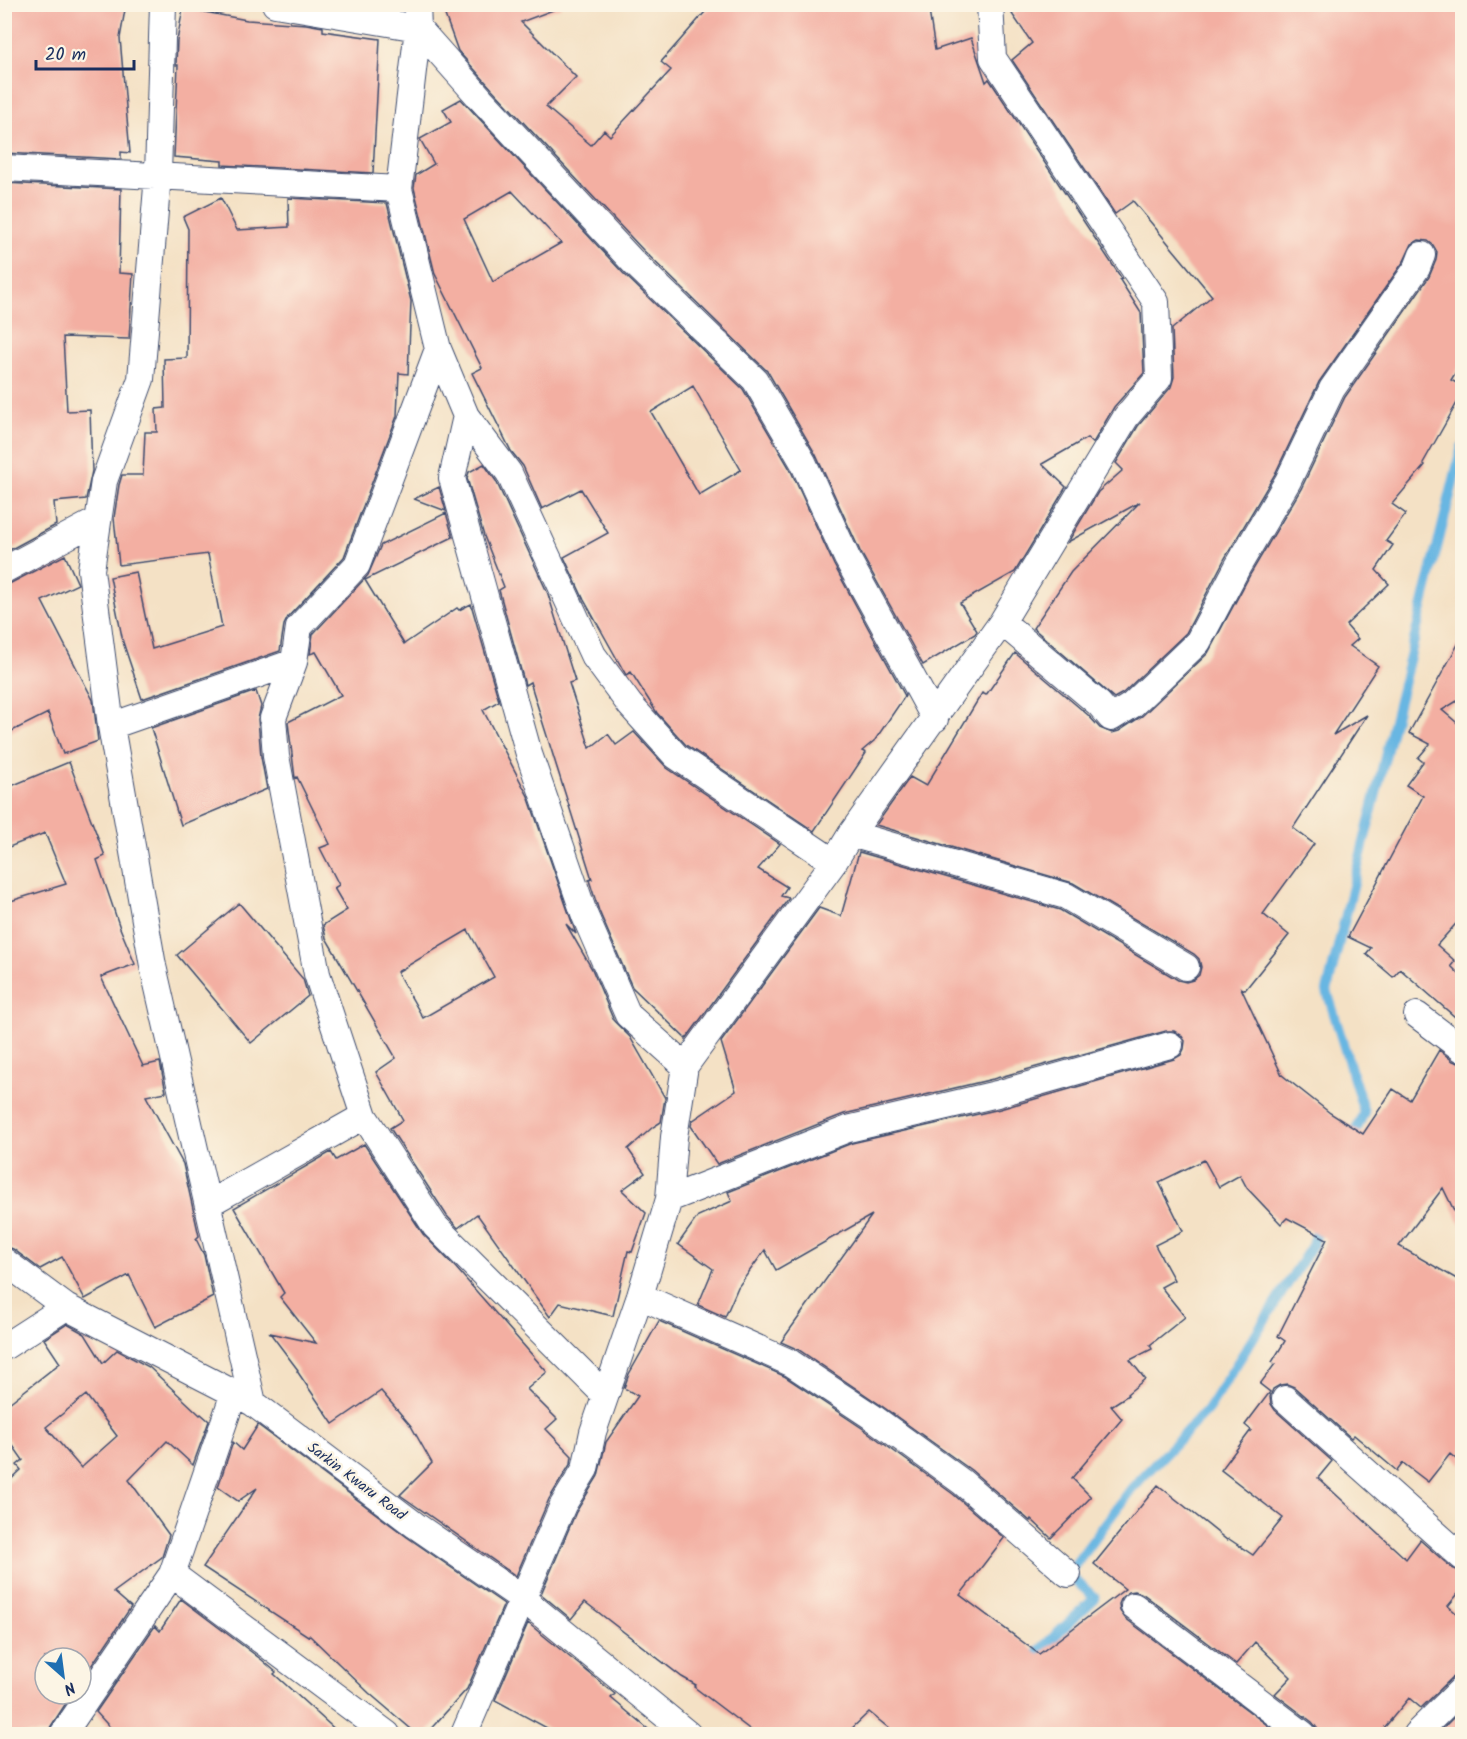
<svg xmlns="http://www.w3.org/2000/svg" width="1467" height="1739" font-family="Kalam,sans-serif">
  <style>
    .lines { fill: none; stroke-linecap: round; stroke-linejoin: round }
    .stream { stroke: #68b6e2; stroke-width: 10 }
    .building { fill: #f3afa2; fill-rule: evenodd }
    .minor-casing { stroke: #3c4a6d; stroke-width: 28 }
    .minor { stroke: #fff; stroke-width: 26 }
    .labels { text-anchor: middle; stroke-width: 5; stroke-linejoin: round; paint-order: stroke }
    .street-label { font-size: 15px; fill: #1b2f5e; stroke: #fcf5e5 }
  </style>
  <rect width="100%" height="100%" fill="#fcf5e5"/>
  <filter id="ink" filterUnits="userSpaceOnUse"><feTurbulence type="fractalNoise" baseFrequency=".0167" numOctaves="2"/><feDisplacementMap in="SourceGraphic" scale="12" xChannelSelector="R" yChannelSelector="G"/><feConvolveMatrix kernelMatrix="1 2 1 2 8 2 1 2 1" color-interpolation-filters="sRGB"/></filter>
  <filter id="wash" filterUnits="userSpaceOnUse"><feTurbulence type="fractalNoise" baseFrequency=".008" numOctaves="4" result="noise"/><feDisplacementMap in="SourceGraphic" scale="24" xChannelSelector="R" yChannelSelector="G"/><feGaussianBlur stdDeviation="1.35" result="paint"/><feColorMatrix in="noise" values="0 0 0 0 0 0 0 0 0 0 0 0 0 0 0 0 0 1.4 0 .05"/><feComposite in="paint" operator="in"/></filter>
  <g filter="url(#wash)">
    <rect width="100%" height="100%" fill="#f4e1c5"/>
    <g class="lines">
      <path class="stream" d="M1351 1142 1364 1112 1327 991 1462 447
        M1027 1662 1095 1598 1068 1574 1132 1488 1208 1409 1313 1244 1321 1221"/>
    </g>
    <g id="blocks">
      <path class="building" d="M4 4H126L120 38 130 153 121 152V159L4 153Z
        M441 4H561V7L521 22 576 77 546 107 591 145 604 130 610 136 671 70 661 62 712 4H928L935 50 971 38 986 82 989 79 1122 279 1120 280 1141 313 1144 373 1114 407 1093 443 1087 438 1042 464 1066 487 1015 572 960 603 977 631 975 634 923 665 860 551 816 455 768 372 644 251 492 89 458 51Z
        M1026 4H1462V362L1451 380 1462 386V394L1423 463 1425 465 1392 504 1406 514 1386 541 1393 545 1376 570 1389 584 1346 625 1358 639 1350 646 1378 666 1333 735 1367 715 1293 828 1314 844 1263 914 1289 935 1245 990 1241 988 1282 1075 1330 1113 1363 1134 1393 1089 1410 1100 1439 1050 1453 1061 1462 1064V1227L1443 1188 1399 1246 1462 1282V1464L1450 1454 1428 1482 1403 1463 1397 1471 1354 1435 1351 1438 1294 1387 1287 1384 1280 1385 1273 1389 1270 1397 1271 1404 1275 1410 1332 1461 1318 1478 1406 1559 1420 1540 1452 1568 1462 1572V1589L1448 1606 1462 1618V1674L1452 1678 1421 1708 1409 1698 1379 1734H1318L1317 1728 1312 1722 1275 1694 1291 1677 1255 1642 1236 1664 1143 1594 1135 1591 1129 1592 1122 1597 1119 1604 1120 1611 1125 1618 1279 1734H896L869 1712 846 1734H756L694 1687 696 1685 682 1677 585 1602 571 1619 541 1594 576 1512 598 1476 606 1442 638 1396 624 1388 629 1374 659 1321 784 1376 862 1428 953 1494 1004 1538 960 1595 1039 1654 1125 1589 1094 1564 1158 1485 1227 1540 1229 1539 1253 1555 1283 1518 1221 1470 1251 1430 1245 1425 1270 1392 1260 1384 1275 1364 1272 1362 1285 1341 1278 1336 1327 1239 1287 1218 1281 1224 1247 1188 1240 1175 1219 1187 1204 1160 1159 1182 1183 1231 1155 1245 1174 1280 1161 1287 1185 1317 1150 1345 1152 1349 1130 1360 1145 1379 1127 1394 1128 1395 1111 1406 1122 1419 1072 1478 1091 1497 1051 1538 1031 1519 1030 1521 971 1470 879 1404 799 1350 781 1342 872 1215 776 1270 765 1250 738 1287 725 1317 698 1305 713 1269 678 1244 698 1216 732 1201 728 1192 852 1143 1000 1109 1174 1059 1181 1055 1184 1049 1185 1041 1181 1035 1174 1031H1166L993 1079 844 1114 717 1164 691 1126 692 1121 736 1091 721 1042 819 908 841 916 859 852 1060 910 1178 980 1186 982 1193 980 1199 975 1201 967 1199 959 1194 954 1073 883 876 825 910 777 926 786 982 693 986 695 1015 653 1088 715 1100 728 1112 733 1119 731 1142 716 1208 653 1251 573 1301 489 1345 397 1429 277 1436 260 1437 252 1433 245 1428 241 1419 240 1412 244 1404 261 1319 382 1275 474 1225 558 1186 633 1123 693 1114 698 1033 628 1071 572 1140 502 1068 542 1098 492 1123 470 1116 463 1138 426 1171 387 1174 377 1172 329 1212 296 1133 201 1115 214 1012 60 1032 43 1012 14Z
        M183 8 247 20 306 24 323 27V31L380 39 373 173 222 165V161L174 157 178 65H176L177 41Z
        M461 99 623 273 743 389 790 469 834 565 905 696 875 740 862 751 866 753 814 831 686 745 657 713 631 672 626 675 584 600 564 557 608 533 581 489 542 509 523 466 511 451 472 373 482 368 435 274 414 188 416 175 434 164 420 139 451 122 443 109ZM512 191 561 243 493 282 464 219ZM693 386 741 470 699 495 651 412Z
        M4 183 121 189 119 273 133 274 129 339 63 337 67 411 90 410 92 471 86 499 54 502 56 525 4 553Z
        M221 198 237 230 289 227 288 198 387 203 411 301 408 374 399 373 397 416 344 557 288 617 284 625 280 651 142 699 123 642 110 577 136 572 152 649 222 627 208 554 119 565 114 518 119 485 122 475H143L145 432H157L156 409 165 408 164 359 187 358 188 229 183 217Z
        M484 464 496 481 548 594 575 681 569 683 590 748 608 734 616 745 634 732 667 768 780 844 758 869 787 887 781 896 789 898 686 1039 632 987 599 911 589 880 592 879 530 682 525 685 499 590 504 587 484 536 467 478 469 472Z
        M439 487 446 511 414 499Z
        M446 513 453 537 365 580 404 644 457 608 459 610 471 604 499 701 483 710 528 796 576 934 566 924 592 969 614 1021 630 1037 665 1098 661 1122 653 1127 628 1149 645 1173 622 1190 646 1213 632 1252 628 1251 613 1316 560 1303 550 1317 477 1214 458 1228 447 1216 390 1128 403 1120 376 1072 396 1058 326 938 323 925 347 910 334 888 339 885 320 848 330 844 297 777 295 778 288 722 341 695 316 652 310 654 313 634 368 575 381 545ZM468 930 494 977 423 1018 397 972Z
        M65 555 78 584 42 601 93 700 98 741 63 754 48 713 4 735V585L11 583Z
        M1462 637V698L1442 710 1462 727V917L1437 945 1455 961 1451 966 1462 977V1023L1400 969 1393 977 1366 954 1371 948 1348 937 1423 796 1406 785 1423 762 1418 758 1430 744 1409 733Z
        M256 691 261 706 258 719 261 757 267 789 181 825 151 728Z
        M69 762 105 856 97 860 120 928 135 964 101 977 143 1066 160 1062 166 1092 146 1096 183 1164 199 1236 196 1239 204 1255 213 1297 155 1327 129 1275 85 1299 62 1257 40 1269 13 1249 4 1246V903L66 884 45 833 4 849V789Z
        M239 903 303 979 308 996 251 1043 177 955Z
        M364 1144 423 1234 456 1268 547 1372 527 1389 557 1419 546 1429 572 1456 571 1463 549 1499 516 1576 400 1495 432 1463 411 1426 381 1391 333 1424 297 1371 298 1370 270 1333 316 1343 280 1297 284 1293 234 1208 331 1152 336 1160Z
        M67 1324 85 1334 103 1363 117 1350 149 1367 200 1415 201 1414 209 1421 193 1465 167 1441 129 1480 169 1535 162 1557 114 1592 131 1607 81 1681V1658H45V1694H72L51 1726 47 1734H4V1486L21 1470 17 1465 23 1460 4 1433V1407L60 1363 44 1339ZM86 1395 117 1436 81 1468 46 1427Z
        M258 1425 407 1537 504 1604 467 1689 426 1734H417L369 1693 309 1635 308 1636 203 1567 257 1488 238 1501 218 1487 233 1442 242 1450Z
        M181 1599 262 1660 276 1672 274 1674 340 1734H116L96 1712 155 1626 160 1631Z
        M528 1623 615 1694 611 1698 654 1734H558L495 1700Z
        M1462 1709V1734H1451L1443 1728Z"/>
    </g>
  </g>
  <g filter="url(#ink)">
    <use href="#blocks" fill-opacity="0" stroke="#3c4a6d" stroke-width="1.5"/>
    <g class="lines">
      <g class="minor-casing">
        <path id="minor" d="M163 4 158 175 141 379 104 481 91 570 111 726 153 966 253 1403
          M275 4 418 28 481 99 633 262 755 380 803 462 847 558 935 719
          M417 4 418 28 399 189 438 349 466 416 509 473 593 655 630 705 676 756 834 862
          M4 168 399 189
          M438 349 357 565 299 627 294 662 273 718 276 756 317 974 364 1116 435 1226 605 1395
          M466 416 452 478 529 754 585 916 628 1015 685 1066
          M4 570 98 520
          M1002 622 1099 704 1111 718 1132 705 1198 642 1238 566 1288 481 1332 389 1417 268 1422 255
          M111 726 294 662
          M851 834 1066 896 1186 967
          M1417 1015 1462 1049
          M669 1199 848 1129 997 1094 1170 1045
          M208 1204 364 1116
          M4 1261 66 1307 253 1403 415 1525 523 1599 688 1734
          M640 1296 791 1363 871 1416 962 1482 1068 1574
          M4 1347 66 1307
          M1285 1399 1462 1557
          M172 1574 387 1734
          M1134 1606 1303 1734
          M63 1734 172 1574 234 1393
          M464 1734 563 1505 585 1469 593 1432 640 1296 669 1199 674 1137 685 1066 834 862 851 834 1002 622 1126 417 1159 378 1156 302 993 58 990 4
          M1416 1734 1462 1689"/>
      </g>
      <use href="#minor" class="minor"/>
    </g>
  </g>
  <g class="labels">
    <g class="street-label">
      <text transform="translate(357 1481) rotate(37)" y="5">Sarkin Kwaru Road</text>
    </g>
  </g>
  <rect width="1467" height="1739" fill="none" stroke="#fcf5e5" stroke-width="24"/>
  <g transform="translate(63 1676) rotate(152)"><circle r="28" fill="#fcf5e5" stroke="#a2a6af" stroke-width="1.5"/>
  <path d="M0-4.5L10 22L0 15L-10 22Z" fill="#1f6fb2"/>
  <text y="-9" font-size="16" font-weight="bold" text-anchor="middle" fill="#1b2f5e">N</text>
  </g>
  <path d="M36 60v9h98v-9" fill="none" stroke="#1b2f5e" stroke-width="3"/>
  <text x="45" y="60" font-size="18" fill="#1b2f5e" stroke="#fcf5e5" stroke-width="4.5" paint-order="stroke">20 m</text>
</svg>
